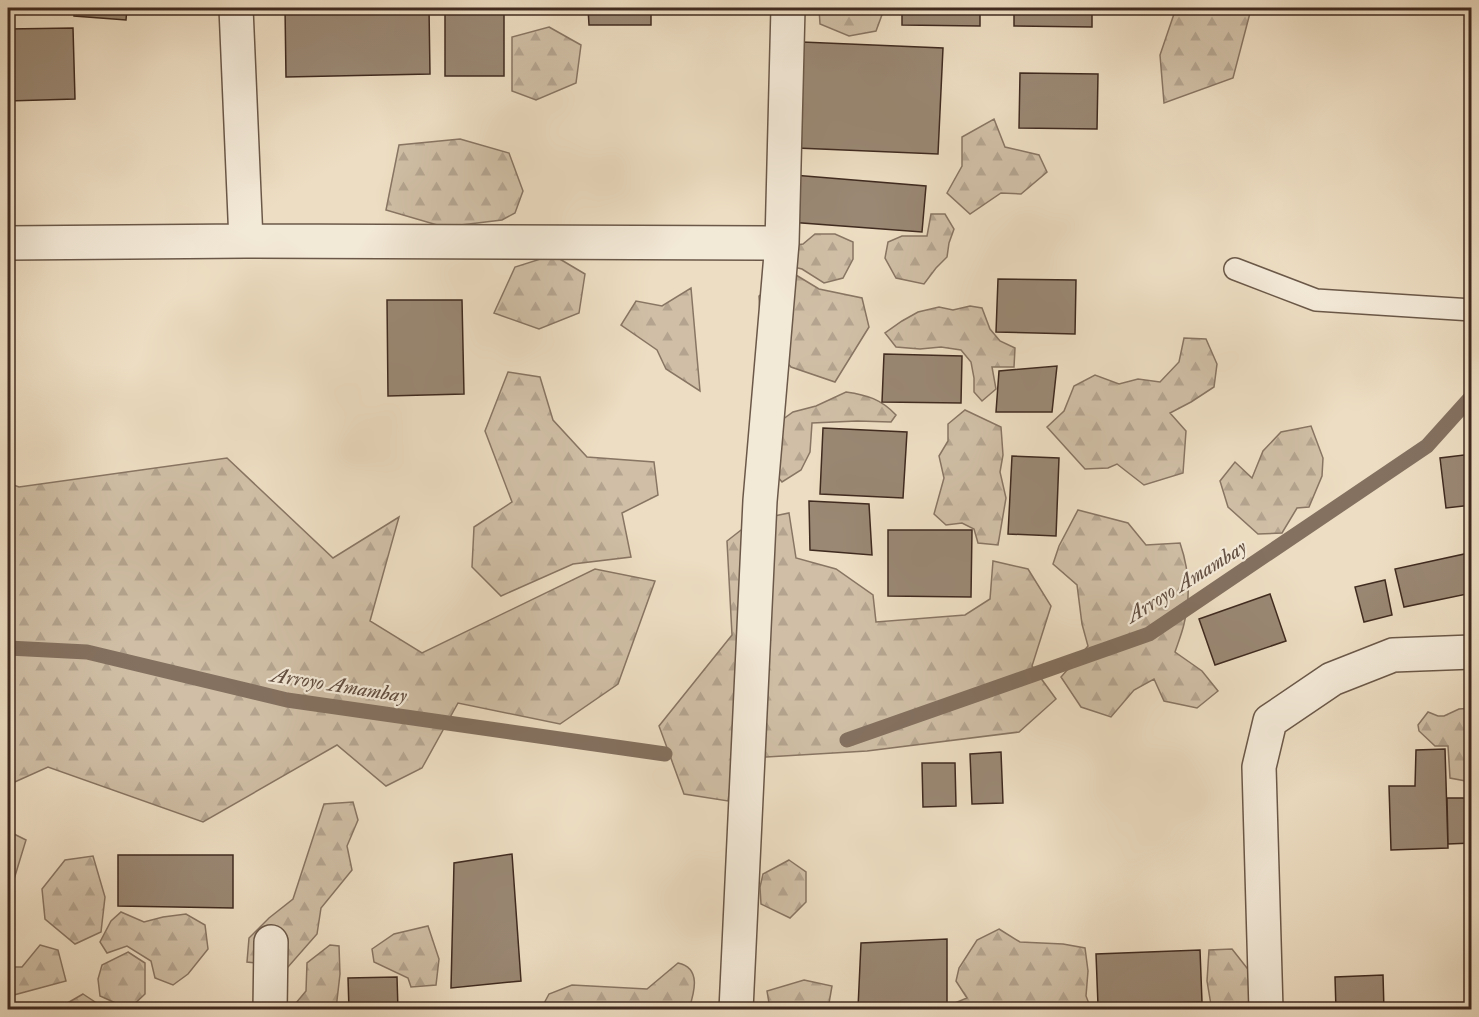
<svg xmlns="http://www.w3.org/2000/svg" width="1479" height="1017" font-family="'IM FELL Double Pica',serif">
  <style>
    .forest { fill: url(#forest-firs); stroke: #887563; stroke-width: 1.5 }
    .lines { fill: none; stroke-linecap: round; stroke-linejoin: round }
    .stream { stroke: #847160; stroke-width: 15 }
    .building { fill: #9a8874; stroke: #402b20; stroke-width: 1.5 }
    .service-casing { stroke: #6b5848; stroke-width: 24 }
    .minor-casing { stroke: #6b5848; stroke-width: 36 }
    .service { stroke: #f3e9d7; stroke-width: 21 }
    .minor { stroke: #f3e9d7; stroke-width: 33 }
    .labels { text-anchor: middle; stroke-width: 4.5; stroke-linejoin: round; paint-order: stroke }
    .water-label { font-size: 21px; font-style: italic; fill: #624e40; stroke: #f3e9d7 }
  </style>
  <defs>
    <pattern id="forest-firs" width="22" height="20" patternUnits="userSpaceOnUse" patternTransform="scale(1.5)"><rect width="22" height="20" fill="#d0bfa6"/><path d="M5 1l3.5 6h-7zM16 11l3.5 6h-7z" fill="#b4a48f"/></pattern>
  </defs>
  <rect width="100%" height="100%" fill="#edddc2"/>
  <filter id="stains"><feTurbulence type="fractalNoise" baseFrequency=".00333" numOctaves="4"/><feColorMatrix values="0 0 0 0 .2 0 0 0 0 .09 0 0 0 0 .02 0 0 0 .5 -.17"/></filter>
  <radialGradient id="worn" r=".72"><stop offset=".6" stop-color="#630" stop-opacity="0"/><stop offset="1" stop-color="#630" stop-opacity=".3"/></radialGradient>
  <path class="forest" d="M819 8H883V12L876 31 849 36 820 24Z
    M1176 8H1249L1250 13 1233 78 1164 103 1160 55Z
    M549 27 581 45 576 83 536 100 512 91V37Z
    M994 119 1005 147 1039 155 1047 172 1021 194 1001 193 970 214 947 193 962 166V137Z
    M460 139 509 153 523 191 515 213 502 220 444 227 386 210 399 145Z
    M931 214H945L954 229 949 243 947 257 936 268 924 284 896 278 885 258 888 242 902 236H927Z
    M815 234H835L853 242V259L843 278 824 283 802 269 773 262 789 246 803 244Z
    M553 255 585 274 579 313 539 329 494 313 515 267Z
    M791 272 819 289 862 298 869 327 835 382 791 367 761 333 759 296Z
    M691 288 700 391 666 369 657 350 621 325 636 301 662 306Z
    M970 306 982 308 990 329 1000 341 1015 348 1014 367H992L996 389 982 401 974 392V378L971 362 961 350 941 347 920 349 896 347 885 333 902 321 918 312 939 307 953 310Z
    M1184 338 1206 339 1217 364 1214 387 1191 402 1170 413 1186 431 1183 473 1144 485 1117 464 1108 468 1085 469 1047 427 1064 411 1074 386 1095 375 1119 384 1138 379 1160 382 1179 362Z
    M508 372 540 377 553 420 587 457 654 462 658 495 622 513 631 557 573 564 501 596 472 567 474 527 512 502 485 431Z
    M846 392C867 395 881 399 896 415L891 422 857 421 812 423 810 452 801 470 782 482 774 472 768 430 793 412 816 406Z
    M965 410 1001 427 1003 455 1000 472 1006 498 998 545 978 543 974 529 962 523 946 525 934 514 944 478 939 456 948 441V424Z
    M1311 426 1323 458 1322 476 1309 507 1297 508 1282 533 1258 534 1228 507 1220 481 1235 462 1252 478 1263 451 1281 432Z
    M227 458 333 558 399 517 370 621 422 653 595 569 655 581 618 684 560 724 458 703 422 768 386 786 337 745 203 822 48 767 8 785V483L19 487Z
    M1078 510 1128 523 1146 545 1180 543C1189 569 1191 596 1184 624 1182 633 1178 643 1175 652L1202 671 1218 691 1197 708 1164 701 1154 679 1134 690 1111 717 1081 707 1061 677 1088 646 1082 624 1077 585 1053 564 1059 546Z
    M789 513 796 558 836 569 873 595 876 622 965 615 990 599 993 561 1028 569 1051 606 1032 666 1056 699 1019 732 867 751 734 759 728 801 684 794 659 726 732 635 727 541 754 520Z
    M1471 708 1472 782H1471L1450 778 1448 746H1435L1419 731 1418 725 1428 712 1438 716H1444L1459 709Z
    M353 802 358 820 347 846 352 870 321 908 317 934 288 967 247 962 249 938 269 918 293 899 324 804Z
    M8 831 26 840 8 899Z
    M93 856 105 897 101 932 75 944 45 919 42 889 65 860Z
    M789 860 806 872V902L790 918 761 904 760 887 763 874Z
    M121 912 144 922 163 917 186 914 205 925 208 949 188 974 173 985 155 978 151 961 127 946 107 953 100 942 111 921Z
    M428 926 439 959 436 985 411 987 408 978 374 962 372 949 394 934Z
    M999 929 1020 942 1063 944 1085 948 1088 971 1086 996 1091 1009 938 1010 967 998 956 981 959 968 977 940Z
    M40 945 58 950 66 981 14 995 8 1008V967H22Z
    M330 945 339 946 340 974 336 1009H291L306 991 307 963Z
    M1232 949 1258 982 1264 1010H1175L1211 1005 1207 981 1209 950Z
    M128 952 145 963V994L129 1009 100 996 98 979 102 965Z
    M678 963C702 968 694 993 689 1009H541L549 994 572 985 647 989Z
    M804 980 832 986 828 1009H770L767 991Z
    M83 994 101 1006V1009H57Z"/>
  <g class="lines">
    <path class="stream" d="M8 648 87 652 287 700 665 754
      M847 740 1149 634 1427 446 1472 396"/>
  </g>
  <path class="building" d="M74 8H127L126 20 74 16Z
    M285 8H429L430 74 286 77Z
    M445 8H504V76H445Z
    M588 8H651V25H589Z
    M902 8H980V26L902 25Z
    M1014 8H1092V27L1014 26Z
    M73 28 75 99 8 101V29Z
    M802 42 943 48 938 154 797 148Z
    M1020 73 1098 74 1097 129 1019 128Z
    M793 175 926 186 922 232 789 222Z
    M998 279 1076 280 1075 334 996 332Z
    M387 300H462L464 394 388 396Z
    M884 354 962 356 961 403 882 402Z
    M1057 366 1052 412H996L999 371Z
    M823 428 907 432 903 498 820 494Z
    M1472 454V505L1446 508 1440 458Z
    M1012 456 1059 458 1056 536 1008 534Z
    M809 501 869 504 872 555 810 550Z
    M888 530H972L971 597 888 596Z
    M1469 553 1472 564V593L1404 607 1395 569Z
    M1385 580 1392 615 1364 622 1355 587Z
    M1270 594 1286 641 1215 665 1199 619Z
    M1445 749 1448 848 1391 850 1389 786H1415L1416 750Z
    M1001 752 1003 803 972 804 970 754Z
    M922 763H955L956 806 923 807Z
    M1447 798H1472V843L1448 844Z
    M512 854 521 981 451 988 454 863Z
    M118 855H233V908L118 906Z
    M947 939V1007L858 1008 861 943Z
    M1200 950 1202 1002 1098 1005 1096 954Z
    M1383 975 1384 1010H1336L1335 977Z
    M397 977 398 1010H349L348 978Z"/>
  <g class="lines">
    <g class="service-casing">
      <path id="service" d="M1235 269 1316 300 1472 310"/>
    </g>
    <g class="minor-casing">
      <path id="minor" d="M236 8 246 241
        M8 243 246 241 782 243
        M270 1010 271 942
        M736 1010 760 501 782 243 788 8
        M1266 1010 1259 767 1270 721 1332 679 1393 655 1472 652"/>
    </g>
    <use href="#service" class="service"/>
    <use href="#minor" class="minor"/>
  </g>
  <g class="labels">
    <g class="water-label">
      <text transform="translate(1186 581) rotate(-32)" y="7">Arroyo Amambay</text>
      <text transform="translate(339 685) rotate(9)" y="7">Arroyo Amambay</text>
    </g>
  </g>
  <rect width="1479" height="1017" fill="none" stroke="#edddc2" stroke-width="30"/>
  <rect x="9" y="9" width="1461" height="999" fill="none" stroke="#402b20" stroke-width="3"/>
  <rect x="15" y="15" width="1449" height="987" fill="none" stroke="#402b20" stroke-width="1.5"/>
  <rect width="100%" height="100%" filter="url(#stains)"/>
  <rect width="100%" height="100%" fill="url(#worn)"/>
</svg>
